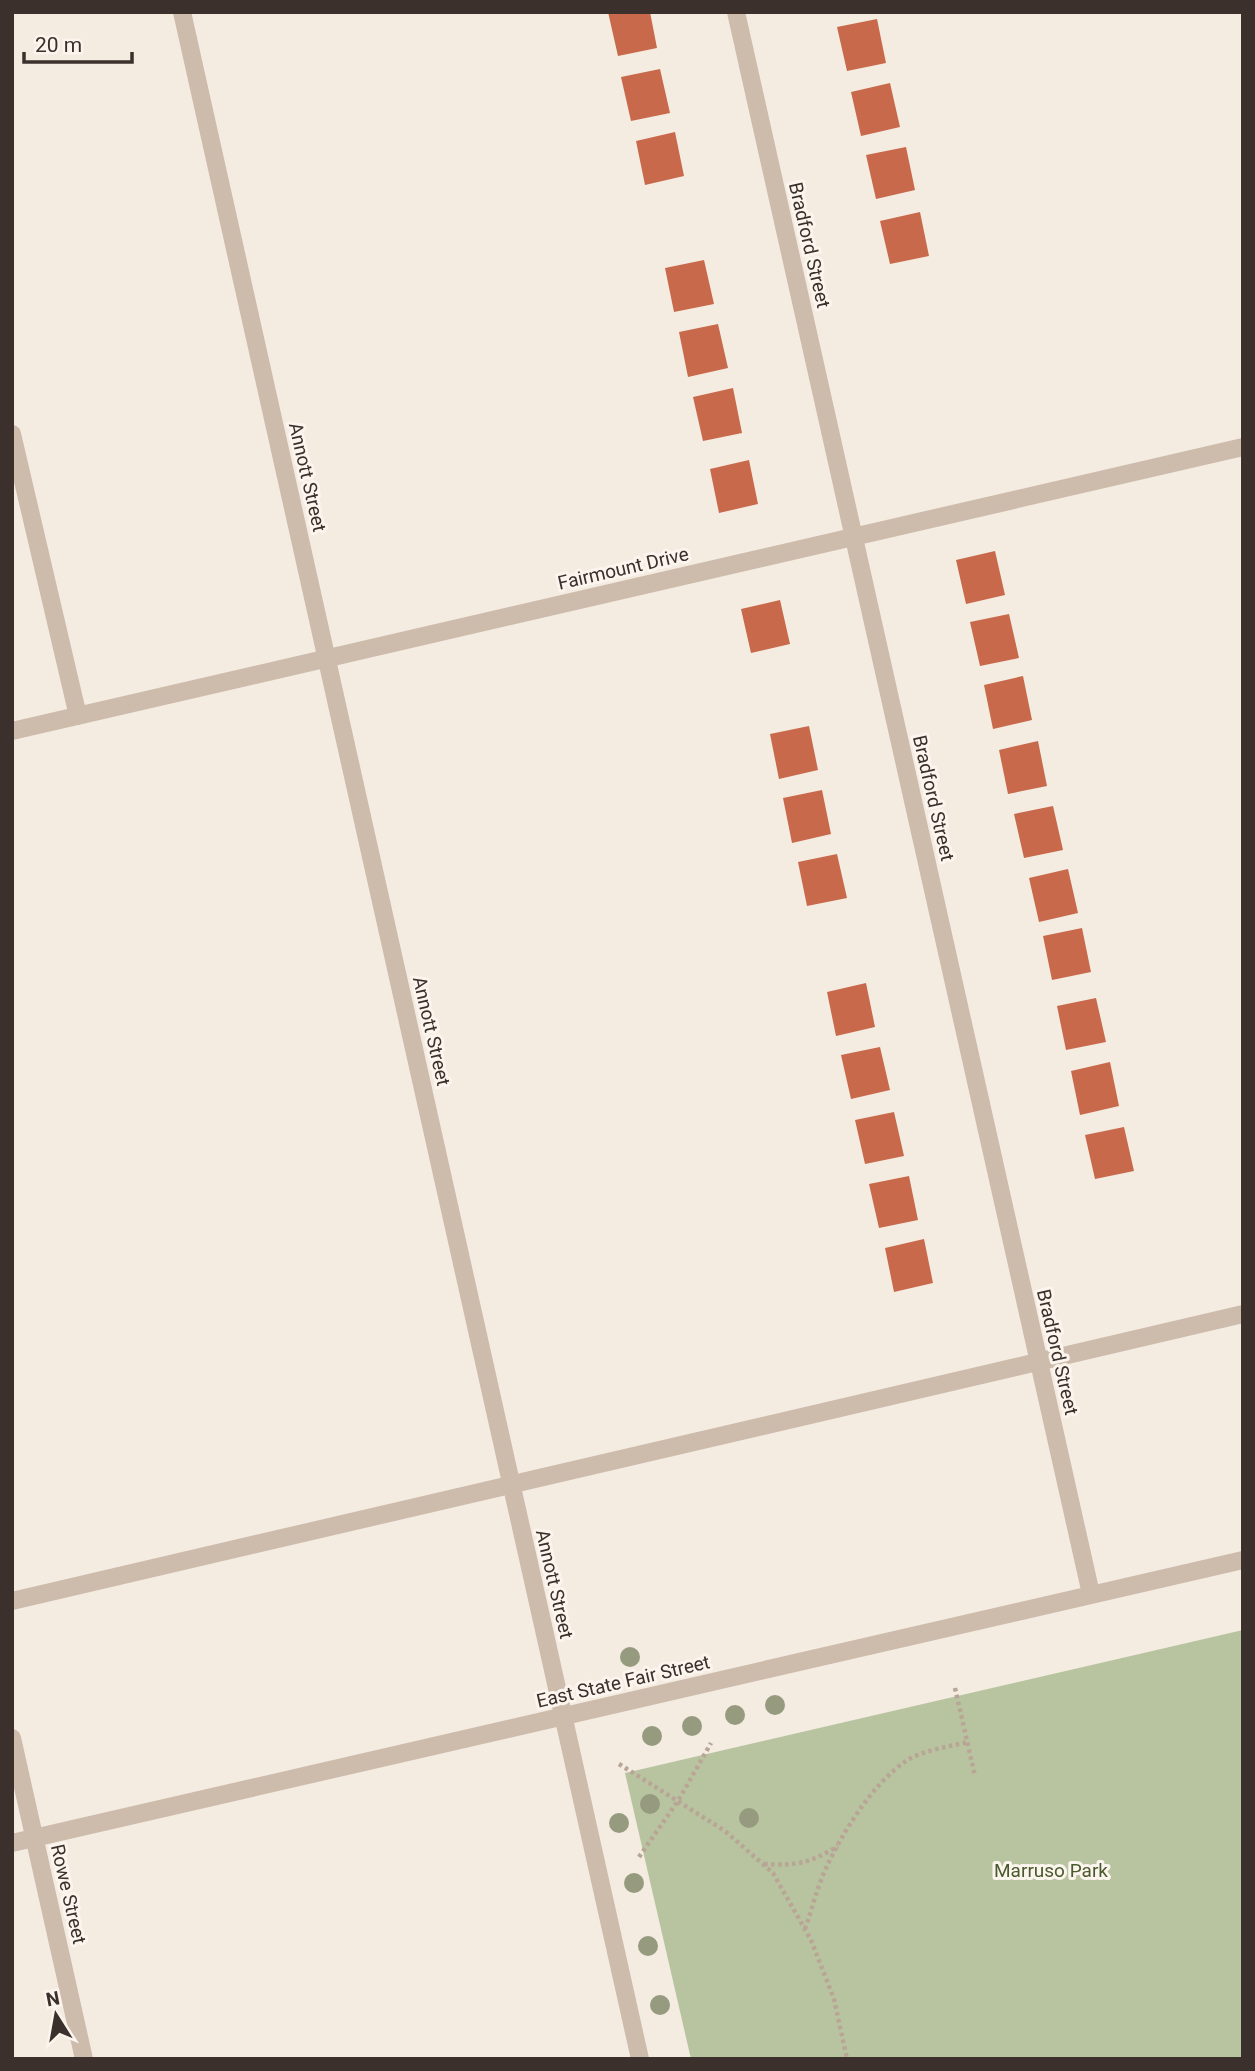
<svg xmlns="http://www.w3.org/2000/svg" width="1255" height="2071" font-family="Roboto,sans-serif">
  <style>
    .green { fill: #b8c4a0 }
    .building { fill: #c8694b }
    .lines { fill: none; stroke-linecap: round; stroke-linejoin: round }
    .path { stroke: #b9a596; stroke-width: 4.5; stroke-dasharray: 3.5 3.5; stroke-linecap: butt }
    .minor { stroke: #cdbbac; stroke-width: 18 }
    .tree { fill: #969b7f }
    .labels { text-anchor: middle; stroke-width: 6; stroke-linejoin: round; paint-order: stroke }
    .street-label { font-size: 19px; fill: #3b302b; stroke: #fbf5ee }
    .park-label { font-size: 19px; fill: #4a5a2e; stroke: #fbf5ee }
  </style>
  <rect width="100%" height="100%" fill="#f4ebe1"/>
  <path class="green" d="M1243 1630V2059H691L625 1773Z"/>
  <path class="building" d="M608 12H650L657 48 618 56Z
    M877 19 886 63 847 71 837 27Z
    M660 69 670 113 631 121 621 77Z
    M890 83 900 127 861 136 851 92Z
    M675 132 684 176 645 185 636 141Z
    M906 147 915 190 876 199 866 155Z
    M920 212 929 256 890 264 880 221Z
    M704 260 714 304 674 312 665 268Z
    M718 324 728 368 688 377 679 332Z
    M733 388 742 433 703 441 693 397Z
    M749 460 758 504 719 513 710 469Z
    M995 551 1005 595 966 604 956 560Z
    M780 600 790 644 751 653 741 609Z
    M1009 614 1019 658 980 666 970 622Z
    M1023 676 1032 720 993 729 984 685Z
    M809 726 818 770 779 779 770 734Z
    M1038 741 1047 786 1008 794 999 750Z
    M822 790 831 834 792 843 783 798Z
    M1053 806 1063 850 1024 858 1014 814Z
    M837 854 847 898 807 906 798 862Z
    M1068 869 1078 913 1039 922 1029 878Z
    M1082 928 1091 972 1052 980 1043 936Z
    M866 983 875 1027 836 1036 827 992Z
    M1096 998 1106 1042 1066 1050 1057 1006Z
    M880 1047 890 1090 851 1099 841 1055Z
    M1110 1062 1119 1106 1080 1115 1071 1071Z
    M894 1112 904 1156 865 1164 855 1120Z
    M1124 1127 1134 1171 1095 1179 1085 1135Z
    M909 1176 918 1220 879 1228 869 1184Z
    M924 1239 933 1283 894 1292 885 1248Z"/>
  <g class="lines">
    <path class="path" d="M955 1688 975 1776
      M619 1764 725 1831 773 1873 811 1940 834 1999 847 2059
      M639 1857 678 1801 711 1743
      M764 1864C797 1866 810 1863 838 1846
      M805 1929C812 1909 817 1888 826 1868 843 1832 872 1784 906 1761 923 1750 948 1747 968 1742"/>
    <path class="minor" d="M182 12 640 2059
      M736 12 1091 1594
      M12 434 78 716
      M12 731 1243 447
      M12 1601 1243 1314
      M12 1738 84 2059
      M12 1843 1243 1560"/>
  </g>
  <g class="tree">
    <circle cx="630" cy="1657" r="10"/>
    <circle cx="775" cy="1705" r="10"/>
    <circle cx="735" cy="1715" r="10"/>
    <circle cx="692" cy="1726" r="10"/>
    <circle cx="652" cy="1736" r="10"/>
    <circle cx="650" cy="1804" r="10"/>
    <circle cx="749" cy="1818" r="10"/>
    <circle cx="619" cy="1823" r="10"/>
    <circle cx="634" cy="1883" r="10"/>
    <circle cx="648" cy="1946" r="10"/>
    <circle cx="660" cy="2005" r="10"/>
  </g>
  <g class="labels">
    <g class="street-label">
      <text transform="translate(810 245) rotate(77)" y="7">Bradford Street</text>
      <text transform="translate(308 477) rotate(77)" y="7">Annott Street</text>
      <text transform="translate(623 568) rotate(-13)" y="7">Fairmount Drive</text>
      <text transform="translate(934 798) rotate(77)" y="7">Bradford Street</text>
      <text transform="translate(432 1031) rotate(77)" y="7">Annott Street</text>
      <text transform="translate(1058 1352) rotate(77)" y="7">Bradford Street</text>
      <text transform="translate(555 1584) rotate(77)" y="7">Annott Street</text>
      <text transform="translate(623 1681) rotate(-13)" y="7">East State Fair Street</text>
      <text transform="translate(69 1894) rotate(77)" y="7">Rowe Street</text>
    </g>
    <g class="park-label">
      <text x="1051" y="1877">Marruso Park</text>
    </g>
  </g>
  <rect width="1255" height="2071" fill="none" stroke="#3b302b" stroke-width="28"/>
  <g transform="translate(56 2015) rotate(349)" stroke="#fbf5ee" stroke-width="5" paint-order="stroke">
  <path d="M0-5L12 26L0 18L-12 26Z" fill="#3b302b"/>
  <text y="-10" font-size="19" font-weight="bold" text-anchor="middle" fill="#3b302b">N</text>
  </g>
  <path d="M24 52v10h108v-10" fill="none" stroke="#3b302b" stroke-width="3.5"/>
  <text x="35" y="52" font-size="21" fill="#3b302b" stroke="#fbf5ee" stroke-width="5" paint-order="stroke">20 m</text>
</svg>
